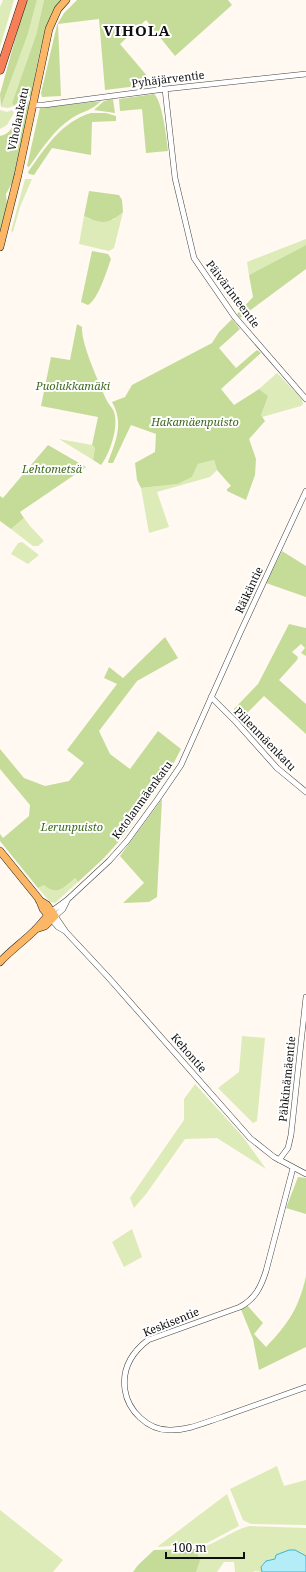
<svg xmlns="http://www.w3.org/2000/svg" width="306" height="1572" font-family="'Noto Serif',serif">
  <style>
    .green { fill: #ddebb9 }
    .forest { fill: #c5dc98 }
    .water { fill: #b4edf8; stroke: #3ab4d1 }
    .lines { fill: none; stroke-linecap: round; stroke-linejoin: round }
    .minor-casing { stroke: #424242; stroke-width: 6 }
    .major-casing { stroke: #202020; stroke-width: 8 }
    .highway-casing { stroke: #202020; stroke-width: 9 }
    .minor { stroke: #fff; stroke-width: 5 }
    .major { stroke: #fbb765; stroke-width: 7 }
    .highway { stroke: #f77f57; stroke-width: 8 }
    .labels { text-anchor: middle; stroke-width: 4; stroke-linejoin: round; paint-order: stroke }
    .street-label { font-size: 11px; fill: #0f0f0f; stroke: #fff }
    .park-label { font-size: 11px; font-style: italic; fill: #3d691d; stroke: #fff }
    .district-label { font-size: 15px; font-weight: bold; letter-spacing: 1px; fill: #0f0f0f; stroke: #fff }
  </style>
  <rect width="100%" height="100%" fill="#fff9f1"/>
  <path class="green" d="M3 0H14L0 47V7Z
    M37 0H44L36 35 12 103 14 106 8 108 1 107 28 34Z
    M0 110 7 112 12 110 14 113 7 125 0 129Z
    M25 179H32L20 207 13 232 11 231Z
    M123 212 114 248 109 251 79 244 84 216 90 219 113 220Z
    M306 239V245L249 275 247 262Z
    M277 373 302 399 303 404 301 406 262 417 261 415 267 396 259 389Z
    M59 439 92 445 95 448 93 460Z
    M214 460 217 470 210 477 157 492 169 527 149 533 141 488 178 484 192 477 198 464Z
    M24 518 30 526 44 541 38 546H33L11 529Z
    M22 542 39 555 28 564 11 554 18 543Z
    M75 878 78 882 55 903 50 902 38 888 44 885C61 893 61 891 75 878Z
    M242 1036 265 1038 257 1121 253 1123 218 1088 239 1072Z
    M195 1084 243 1137 266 1169 217 1138 185 1139 146 1194 134 1208 130 1198 184 1120V1099Z
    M132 1229 142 1257 124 1267 112 1242Z
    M277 1466 284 1486 306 1480V1525L251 1524 243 1520 230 1489Z
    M227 1494 239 1526 207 1543 157 1547Z
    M0 1510 63 1560 53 1572H0Z
    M249 1526 306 1528V1556C293 1549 290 1550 276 1555L275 1559 266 1561 261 1566 262 1572 255 1571 253 1572H235L234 1562H224L217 1572H196L199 1560 195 1549C216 1545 230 1531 249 1526Z"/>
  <path class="forest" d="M26 0H37L28 34 1 107 0 94Z
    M44 0H62C43 18 37 69 31 96L23 98 14 106 12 103 36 35Z
    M77 0H228L232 5 175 56 146 20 120 44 154 84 105 90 99 19 58 24 61 96 42 97 41 93 57 25 64 13Z
    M154 94C162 100 167 139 168 151L146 153 142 109 120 111 119 99Z
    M113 99 115 113 94 110 104 101Z
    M28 100 29 105 13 181 6 194 7 205 0 233V136C16 134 18 109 28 100Z
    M101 101C91 111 83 111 72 118 54 130 43 147 31 164L29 167 27 166 40 108Z
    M91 113H106L116 116V121L92 122 91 155 52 148 34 175 29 174 28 172C46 147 61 122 91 113Z
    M89 191 119 195 122 200 123 212C108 225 101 224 84 216Z
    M306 245V269L240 318 237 314 253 297 249 275Z
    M92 251 108 254 111 259C107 270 98 300 88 305L81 302Z
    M232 319 240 329 219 348 236 368 257 350 261 353 221 389 234 405 259 389 268 396 261 415 265 421 249 439 256 459 255 475 246 500 227 491V489L231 486 217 470 214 460 198 464 192 477 178 484 141 488 137 480 135 463 155 452 156 434 131 425 113 463H109L108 462C116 441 124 423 112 402L125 397 132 385 212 343 219 332Z
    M77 324 82 327C81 344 99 382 106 399 108 404 113 408 114 412 119 426 110 454 101 465L93 460 95 448 92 445 98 417 41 406 51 357 70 360Z
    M48 445 86 467 20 512 24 518 11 529 0 521V496L3 498Z
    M282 551 306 566V597L266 583Z
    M289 624 306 628V656L301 653 305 648 301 644 292 652 298 657 297 660 279 680 306 704V734L264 696 242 718 234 709 258 684Z
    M165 637 178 658 137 681 99 731 110 754 130 769 158 731 181 749 169 772 122 838 103 859 78 882 75 878C64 888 57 896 44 885L38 888 0 841V834L3 838 29 816 30 805 0 769V749L24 778 45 786 69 781 84 763 67 750 117 684 104 678 109 667 123 678Z
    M162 799 157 897 149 902 123 903 144 883 120 856Z
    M298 1177 306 1178V1214L286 1208Z
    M306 1276V1347L259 1370 253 1339 240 1307 246 1304 263 1323 254 1334 266 1347C288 1324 299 1308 306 1276Z
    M195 1549 200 1560 196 1572H133L138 1565 154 1550Z"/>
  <path class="water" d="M289 1550H295L306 1556V1572H262L261 1567 266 1561 275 1559 276 1555Z"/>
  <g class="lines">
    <g class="minor-casing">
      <path id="minor" d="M165 89 175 178 194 258 234 316 306 399
        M33 105H44L165 89 306 74
        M211 697 236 722 277 768 306 792
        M67 901 63 909 55 916 66 932 108 977 250 1138 274 1157 306 1174
        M52 911 67 900 109 861 127 841 157 800 181 765 240 633 306 491
        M51 919 58 927 65 931
        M279 1160 288 1148 291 1135 306 997
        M293 1168 266 1271C261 1287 255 1299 240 1307L148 1340C131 1353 122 1370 125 1390 128 1411 148 1430 169 1430 187 1431 206 1422 222 1417 250 1407 278 1397 306 1387"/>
    </g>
    <g class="major-casing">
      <path id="major" d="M0 247 18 175 49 29 58 9 66 0
        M0 851 39 899 43 909 51 919
        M36 929 45 926 55 916 47 905 39 900
        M0 962C11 950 24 941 35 930 41 924 46 917 52 911"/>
    </g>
    <g class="highway-casing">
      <path id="highway" d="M0 70 23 0"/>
    </g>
    <use href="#minor" class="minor"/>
    <use href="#major" class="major"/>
    <use href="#highway" class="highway"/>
  </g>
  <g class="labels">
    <g class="street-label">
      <text transform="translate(168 79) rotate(-7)" y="4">Pyhäjärventie</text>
      <text transform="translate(18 119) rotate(-78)" y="4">Viholankatu</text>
      <text transform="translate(233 294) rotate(53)" y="4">Päivärinteentie</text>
      <text transform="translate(249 590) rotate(-65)" y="4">Räikäntie</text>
      <text transform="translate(265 739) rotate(46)" y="4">Piilenmäenkatu</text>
      <text transform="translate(142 800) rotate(-54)" y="4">Ketolanmäenkatu</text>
      <text transform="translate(189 1053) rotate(49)" y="4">Kehontie</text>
      <text transform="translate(287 1079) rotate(-84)" y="4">Pähkinämäentie</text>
      <text transform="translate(171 1322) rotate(-22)" y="4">Keskisentie</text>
    </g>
    <g class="park-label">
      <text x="73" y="390">Puolukkamäki</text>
      <text x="195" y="426">Hakamäenpuisto</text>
      <text x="52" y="473">Lehtometsä</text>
      <text x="72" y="831">Lerunpuisto</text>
    </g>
    <g class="district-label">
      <text x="137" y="36">VIHOLA</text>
    </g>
  </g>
  <path d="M166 1552v6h78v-6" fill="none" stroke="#0f0f0f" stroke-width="2"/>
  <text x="172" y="1552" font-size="12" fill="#0f0f0f" stroke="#ffffff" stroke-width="3" paint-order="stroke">100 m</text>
</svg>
